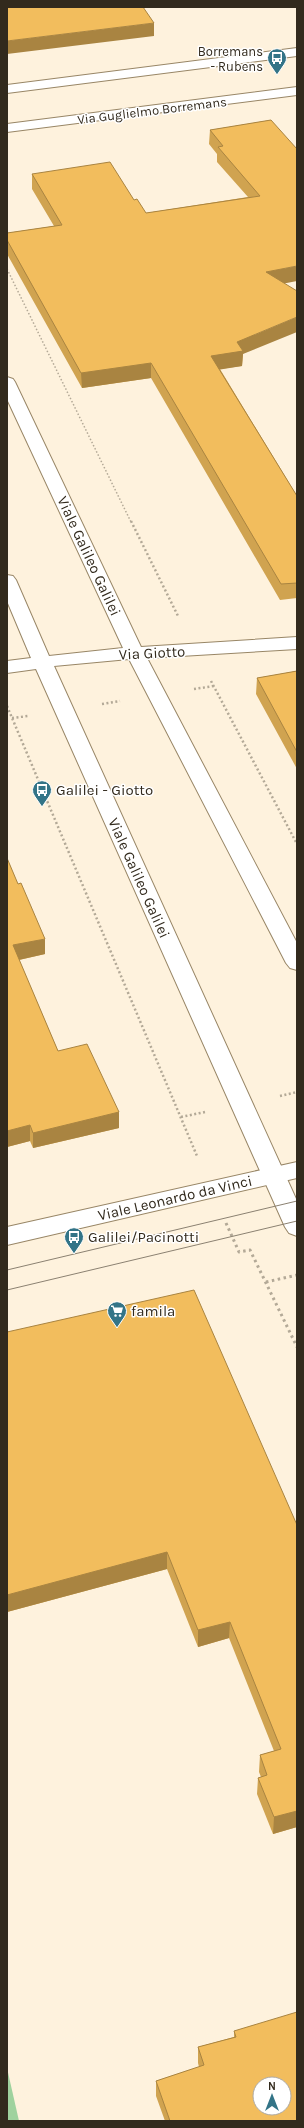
<svg xmlns="http://www.w3.org/2000/svg" width="304" height="2128" font-family="Karla,sans-serif">
  <style>
    .green { fill: #9fd29e }
    .lines { fill: none; stroke-linecap: round; stroke-linejoin: round }
    .street-casing { stroke: #988666; stroke-width: 2 }
    .secondary-casing { stroke: #988666; stroke-width: 2 }
    .path-far2 { stroke: #b3a997; stroke-width: 1.5; stroke-dasharray: 1.5 2; stroke-linecap: butt }
    .path-far1 { stroke: #b3a997; stroke-width: 2.5; stroke-dasharray: 2 2.5; stroke-linecap: butt }
    .path { stroke: #b3a997; stroke-width: 3; stroke-dasharray: 2.5 3.5; stroke-linecap: butt }
    .street { fill: #fff; fill-rule: evenodd }
    .secondary { fill: #fff; fill-rule: evenodd }
    .tram { stroke: #8b8171; stroke-width: 1 }
    .wall { fill: #d0a350 }
    .shaded-wall { fill: #a98441 }
    .building { fill: #f2bd5d; stroke: #a98441; fill-rule: evenodd }
    .labels { text-anchor: middle; stroke-width: 3; stroke-linejoin: round; paint-order: stroke }
    .far-poi-label { font-size: 13px; fill: #322a1d; stroke: #fff; text-anchor: end }
    .far-street-label { font-size: 13px; fill: #322a1d; stroke: #fff }
    .street-label { font-size: 15px; fill: #322a1d; stroke: #fff }
    .poi-label { font-size: 15px; fill: #322a1d; stroke: #fff; text-anchor: start }
  </style>
  <rect width="100%" height="100%" fill="#fef2dd"/>
  <path class="green" d="M7 2068 19 2121H7Z"/>
  <g class="lines">
    <g class="street-casing">
      <path id="street" d="M297 48V56L7 93V85Z
        M297 87V95L7 132V124Z
        M7 377 13 379 15 382 141 647 297 637V649L147 658 297 943V970L290 968 286 963 129 659 54 666 297 1201V1236L289 1233 285 1227 36 669 7 673V661L31 658 7 601V575L13 576 16 580 49 656 123 648 7 399Z"/>
    </g>
    <g class="secondary-casing">
      <path id="secondary" d="M297 1162V1178L7 1245V1227Z"/>
    </g>
    <path class="path-far2" d="M7 269 131 522"/>
    <path class="path-far1" d="M131 521 178 616
      M211 681 297 844
      M194 689 214 686
      M102 704 120 701
      M7 706 197 1156
      M12 718 28 716
      M280 1096 297 1092
      M181 1117 205 1112"/>
    <path class="path" d="M226 1223 239 1252 250 1250 297 1347
      M266 1282 297 1275"/>
    <use href="#street" class="street"/>
    <use href="#secondary" class="secondary"/>
    <path class="tram" d="M7 1270 297 1201
      M7 1290 297 1221"/>
  </g>
  <path class="wall" d="M271 120 285 283 243 354 242 366 220 369 297 496V598L280 600 151 378 82 388 7 254V233L54 226 32 189V174L134 200 146 213 248 197 217 162V154L209 144 210 130Z
    M297 671V769L256 694 257 678Z
    M7 858 45 954 19 960 58 1051 119 1112V1128L33 1148 30 1141 7 1147Z
    M7 1332 297 1525V1827L273 1834 257 1794 258 1778 261 1777 259 1772 260 1755 274 1751 229 1638 198 1647 167 1569 7 1612Z
    M234 2031 297 2121H165L156 2096V2081L199 2067 198 2063V2047L234 2037Z"/>
  <path class="shaded-wall" d="M154 23V36L7 54V41Z
    M297 266V281L266 287V272Z
    M297 317V332L243 354 242 366 211 371V356L237 342Z
    M151 363V378L82 388 81 373Z
    M45 939V954L14 961 13 945Z
    M119 1112V1128L33 1148V1133Z
    M30 1125V1141L7 1147V1131Z
    M167 1552V1569L7 1612V1595Z
    M230 1622 229 1638 198 1647V1630Z
    M297 1811V1827L273 1834 274 1817Z"/>
  <path class="building" d="M7 7H143L154 23 7 41Z
    M271 120 297 149V266L266 272 297 291V317L237 342 243 351 211 356 297 496V583L281 584 151 363 81 373 7 240V233L62 225 32 174 110 162 134 200 137 199 146 213 260 196 218 147 223 146 210 130Z
    M297 671V752L257 678Z
    M7 858 18 884 21 883 45 939 13 945 58 1051 87 1044 119 1112 33 1133 30 1125 7 1131Z
    M194 1290 297 1525V1811L274 1817 258 1778 267 1775 260 1755 281 1749 230 1622 198 1630 167 1552 7 1595V1332Z
    M297 2012V2121H170L156 2081 204 2065 198 2047 236 2037 234 2031ZM260 2084H284V2108H260Z"/>
  <defs>
    <g id="bus-pin" transform="scale(1)"><path d="M0 17L-7.5 6A9.5 9.5 0 1 1 7.5 6Z" fill="#337487" stroke="#fff"/><path d="M-5-6H5V4H4V6H2V4H-2V6H-4V4H-5ZM-3.5-4V0h7V-4ZM-3.5 1.2v1.5H-2V1.2ZM2 1.2v1.5H3.5V1.2Z" fill="#fff"/></g>
    <g id="supermarket-pin" transform="scale(1)"><path d="M0 17L-7.5 6A9.5 9.5 0 1 1 7.5 6Z" fill="#337487" stroke="#fff"/><path d="M-6-5.5h2.5l.6 2H6L4.5 2H-2.5L-4.4-4H-6ZM-1.5 3.2a1.3 1.3 0 1 0 .1 0ZM3 3.2a1.3 1.3 0 1 0 .1 0Z" fill="#fff"/></g>
  </defs>
  <g fill-rule="evenodd">
    <use href="#bus-pin" x="277" y="58"/>
    <use href="#bus-pin" x="42" y="790"/>
    <use href="#bus-pin" x="74" y="1237"/>
    <use href="#supermarket-pin" x="117" y="1311"/>
  </g>
  <g class="labels">
    <g class="far-poi-label">
      <text x="263" y="56">Borremans<tspan x="263" dy="15">- Rubens</tspan></text>
    </g>
    <g class="far-street-label">
      <text transform="translate(152 110) rotate(-7)" y="5">Via Guglielmo Borremans</text>
    </g>
    <g class="street-label">
      <text transform="translate(89 556) rotate(65)" y="5">Viale Galileo Galilei</text>
      <text transform="translate(152 653) rotate(-3)" y="5">Via Giotto</text>
      <text transform="translate(139 878) rotate(66)" y="5">Viale Galileo Galilei</text>
      <text transform="translate(175 1198) rotate(-13)" y="5">Viale Leonardo da Vinci</text>
    </g>
    <g class="poi-label">
      <text x="56" y="795">Galilei - Giotto</text>
      <text x="88" y="1242">Galilei/Pacinotti</text>
      <text x="131" y="1316">famila</text>
    </g>
  </g>
  <rect width="304" height="2128" fill="none" stroke="#322a1d" stroke-width="16"/>
  <g transform="translate(272 2096)"><circle r="19" fill="#ffffff" stroke="#adaaa5"/>
  <path d="M0-3L7 15L0 10L-7 15Z" fill="#337487"/>
  <text y="-6" font-size="11" font-weight="bold" text-anchor="middle" fill="#322a1d">N</text>
  </g>
</svg>
